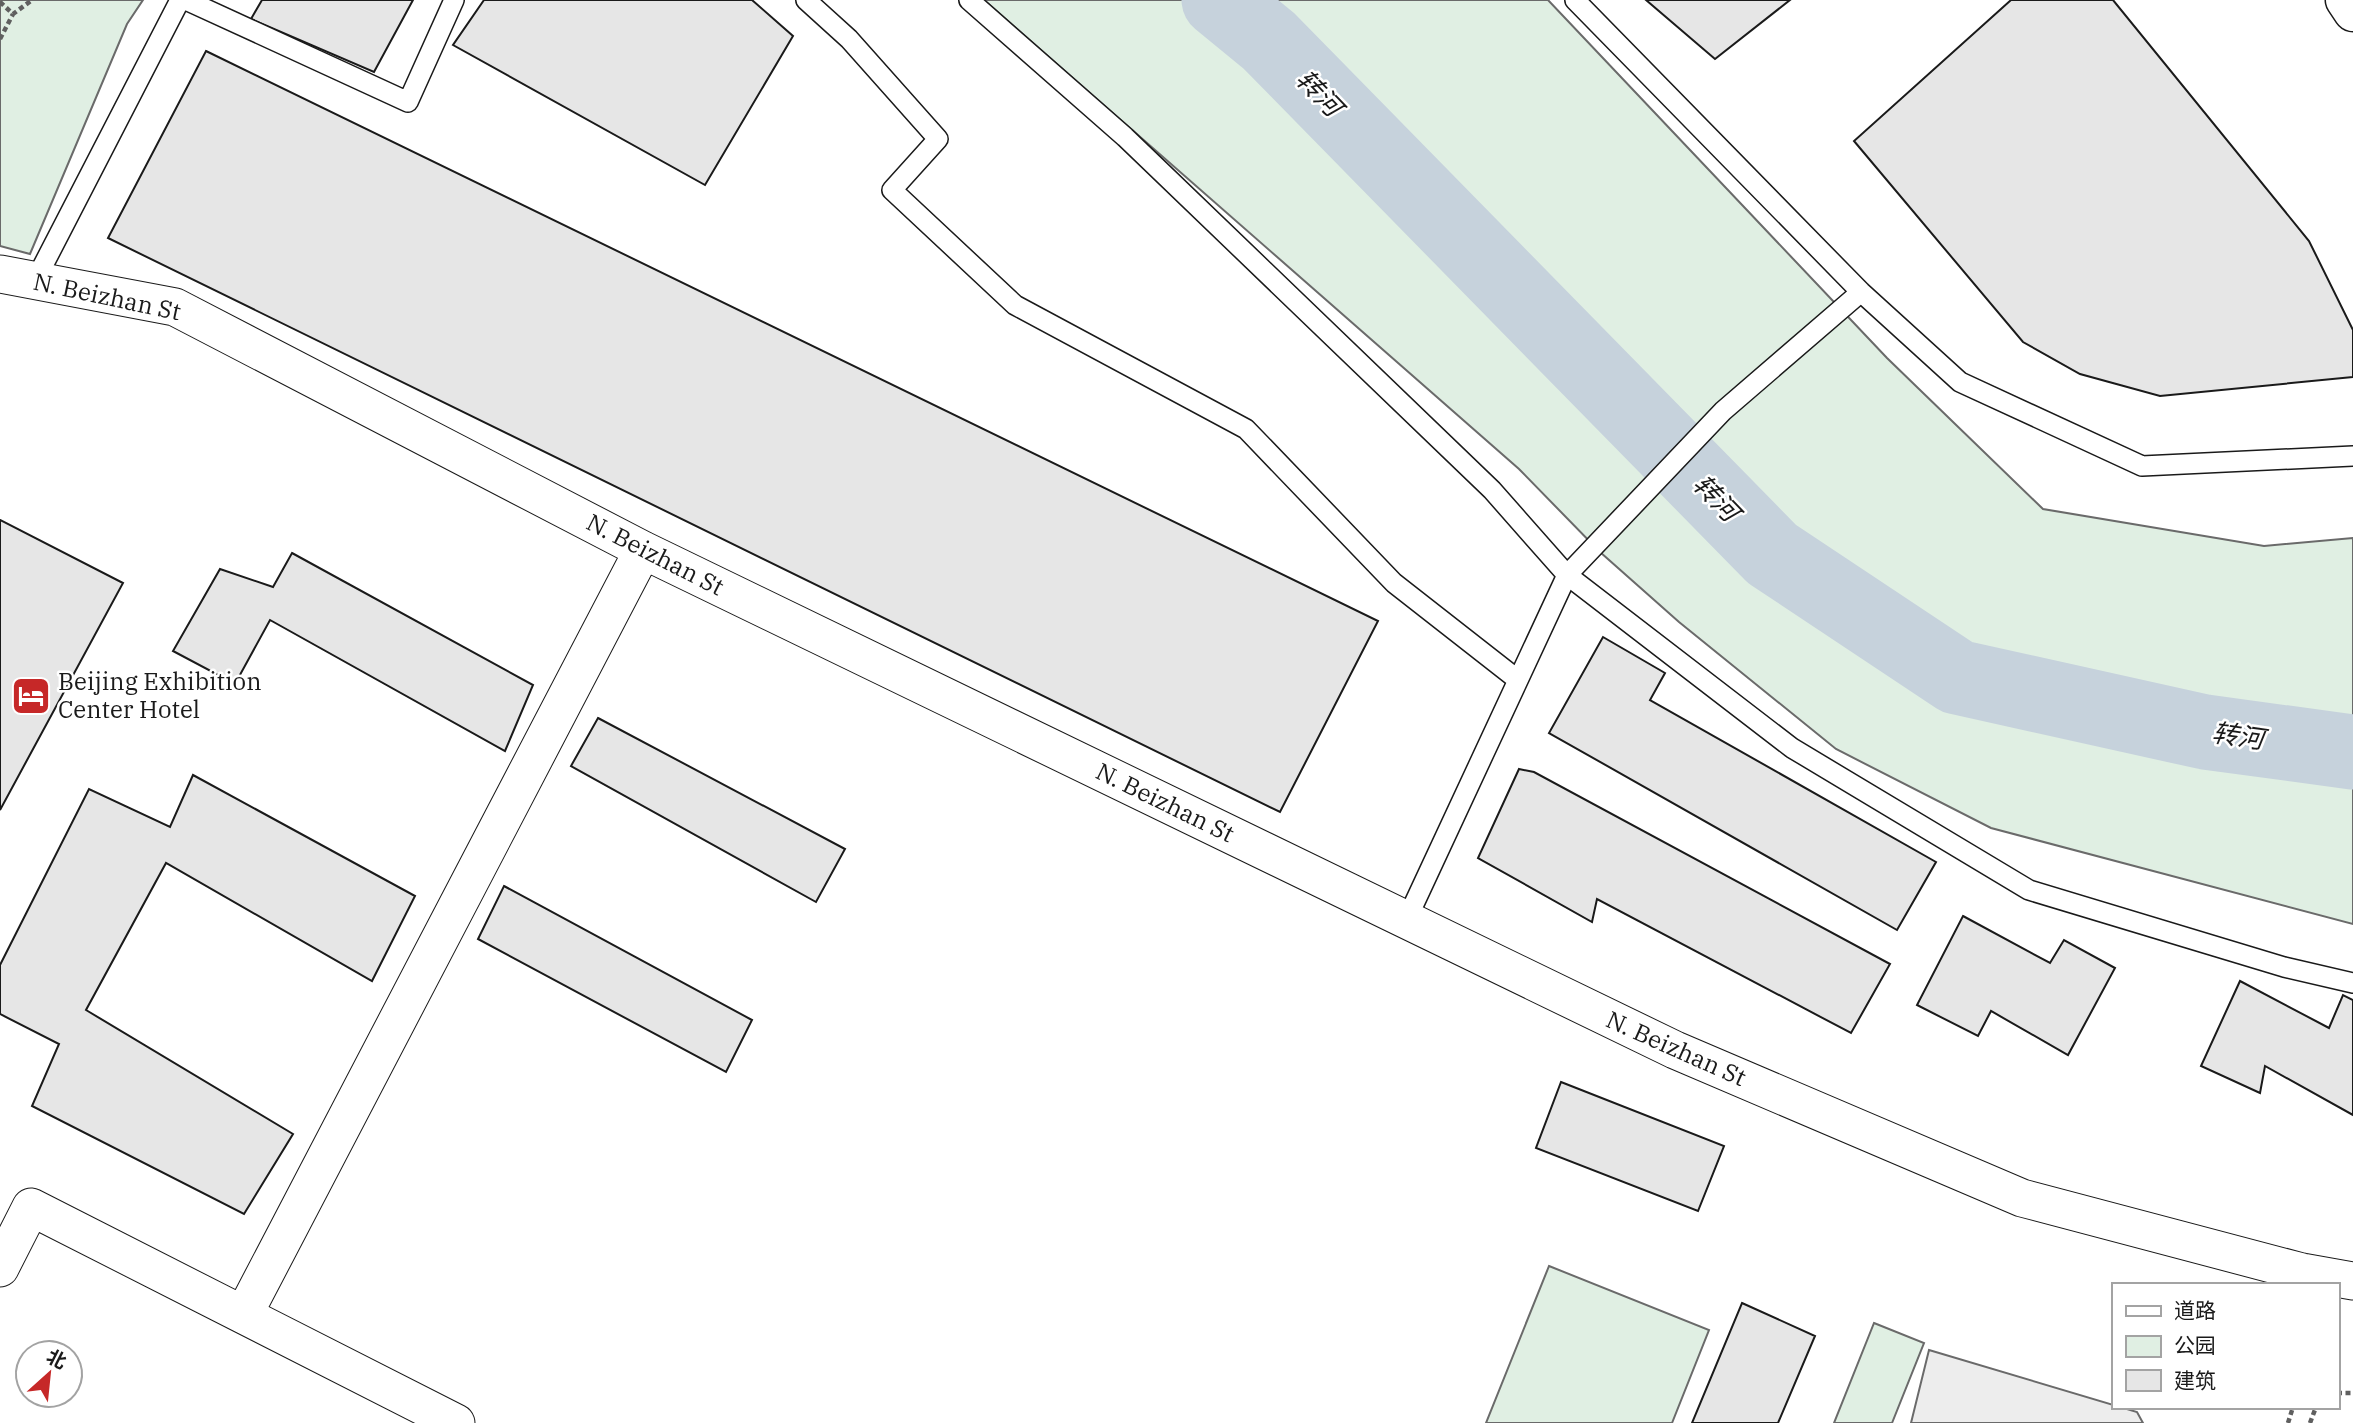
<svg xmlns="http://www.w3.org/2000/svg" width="2353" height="1423" font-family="'IBM Plex Serif','Noto Sans SC',serif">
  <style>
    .green { fill: #e0efe3; stroke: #6a6a6a; stroke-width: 2 }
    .parking { fill: #ededed; stroke: #6a6a6a; stroke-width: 2 }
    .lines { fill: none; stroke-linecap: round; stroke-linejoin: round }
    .river { stroke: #c6d2dc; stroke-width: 75 }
    .building { fill: #e6e6e6; stroke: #1a1a1a; stroke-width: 2 }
    .service-casing { stroke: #1a1a1a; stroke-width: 22 }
    .minor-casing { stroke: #1a1a1a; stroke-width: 39 }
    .secondary-casing { stroke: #1a1a1a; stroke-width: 41 }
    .path { stroke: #5f5f5f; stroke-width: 4.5; stroke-dasharray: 5 3.5; stroke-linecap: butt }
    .service { stroke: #fff; stroke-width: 19 }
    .minor { stroke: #fff; stroke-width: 37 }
    .secondary { stroke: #fff; stroke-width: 38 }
    .labels { text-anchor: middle; stroke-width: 5; stroke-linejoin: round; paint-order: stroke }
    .street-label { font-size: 24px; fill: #1a1a1a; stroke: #fff }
    .poi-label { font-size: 24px; fill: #1a1a1a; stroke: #fff; text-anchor: start }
    .water-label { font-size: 26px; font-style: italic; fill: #1a1a1a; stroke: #fff }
  </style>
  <rect width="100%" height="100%" fill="#fff"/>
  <path class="green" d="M0 0H143L127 24 30 254 0 246Z
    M984 0H1548L1887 358 2043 509 2264 546 2353 538V924L1991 828 1836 749 1679 622 1600 552 1519 469Z
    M1549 1266 1709 1330 1672 1423H1486Z
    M1874 1323 1924 1343 1892 1423H1834Z"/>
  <path class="parking" d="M1929 1350 2137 1412 2143 1423H1911Z"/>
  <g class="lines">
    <path class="river" d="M1219 0 1269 41 1772 554 1957 677 2205 732 2353 752"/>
  </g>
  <path class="building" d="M262 0H413L374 72 251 19Z
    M484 0H752L793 36 705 185 453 45Z
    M1646 0H1790L1715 59Z
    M2011 0H2113L2309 241 2353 330V377L2160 396 2080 374 2023 342 1854 141Z
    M206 51 1378 621 1280 812 108 238Z
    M0 520 123 583 0 810Z
    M292 553 533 685 505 751 270 620 235 684 173 651 220 569 273 587Z
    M1603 637 1665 673 1650 700 1936 862 1897 930 1549 733Z
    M598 718 845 849 816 902 571 766Z
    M1519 769 1534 772 1890 964 1851 1033 1597 899 1592 922 1478 858Z
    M193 775 415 896 372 981 166 863 86 1010 293 1134 244 1214 32 1106 59 1044 0 1014V965L89 789 170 827Z
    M504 886 752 1020 726 1072 478 939Z
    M1963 916 2050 963 2064 940 2115 968 2068 1055 1991 1011 1978 1036 1917 1005Z
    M2240 981 2329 1028 2343 995 2353 1000V1115L2265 1066 2260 1093 2201 1066Z
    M1561 1082 1724 1146 1698 1211 1536 1148Z
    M1742 1303 1815 1336 1778 1423H1692Z"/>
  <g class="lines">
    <g class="service-casing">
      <path id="service" d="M186 0 408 102 454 0
        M806 0 849 39 938 139 892 190 1015 305 1246 429 1394 583 1518 680
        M969 0 1125 137 1492 490 1567 575 1792 748 2029 890 2284 967 2353 983
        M1575 0 1861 292 1960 382 2142 466 2353 456
        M35 281 180 0
        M1406 921 1567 575 1723 411 1861 292"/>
    </g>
    <g class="minor-casing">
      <path id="minor" d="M0 274 175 307 643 550 1675 1050 2022 1198 2302 1272 2353 1281
        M0 1268 31 1207 456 1423
        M244 1314 643 550"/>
    </g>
    <g class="secondary-casing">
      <path id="secondary" d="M2345 0 2353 12"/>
    </g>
    <path class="path" d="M0 2 13 14 32 0
      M0 39 13 14
      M2337 1393H2353
      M2288 1423 2293 1407
      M2310 1423 2316 1407"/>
    <use href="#service" class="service"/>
    <use href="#minor" class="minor"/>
    <use href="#secondary" class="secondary"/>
  </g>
  <defs>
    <g id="hotel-square" transform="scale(2.0125)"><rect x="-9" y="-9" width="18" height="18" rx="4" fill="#c62828" stroke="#fff"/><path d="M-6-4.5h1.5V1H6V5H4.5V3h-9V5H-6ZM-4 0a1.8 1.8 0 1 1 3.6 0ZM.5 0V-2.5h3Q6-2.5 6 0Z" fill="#fff"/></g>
  </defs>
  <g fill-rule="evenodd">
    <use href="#hotel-square" x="31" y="696"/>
  </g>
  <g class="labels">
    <g class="street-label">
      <text transform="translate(107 297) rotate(12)" y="8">N. Beizhan St</text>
      <text transform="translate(655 555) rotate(27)" y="8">N. Beizhan St</text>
      <text transform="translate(1165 803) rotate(26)" y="8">N. Beizhan St</text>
      <text transform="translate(1676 1049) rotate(24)" y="8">N. Beizhan St</text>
    </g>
    <g class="poi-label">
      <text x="58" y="690">Beijing Exhibition<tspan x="58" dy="28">Center Hotel</tspan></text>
    </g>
    <g class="water-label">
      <text transform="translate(1319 93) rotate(46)" y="9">转河</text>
      <text transform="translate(1716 498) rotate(46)" y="9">转河</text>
      <text transform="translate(2238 736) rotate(8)" y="9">转河</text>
    </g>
  </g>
  <rect x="2112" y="1283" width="228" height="126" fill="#ffffff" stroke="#a3a3a3" stroke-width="2"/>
  <rect x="2126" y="1306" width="35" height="10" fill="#ffffff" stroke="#a3a3a3" stroke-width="2"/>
  <text x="2174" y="1318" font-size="21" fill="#1a1a1a">道路</text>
  <rect x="2126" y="1336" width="35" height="21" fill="#e0efe3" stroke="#a3a3a3" stroke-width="2"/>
  <text x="2174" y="1353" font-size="21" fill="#1a1a1a">公园</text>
  <rect x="2126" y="1370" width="35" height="21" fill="#e6e6e6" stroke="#a3a3a3" stroke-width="2"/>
  <text x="2174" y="1388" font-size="21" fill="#1a1a1a">建筑</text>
  <g transform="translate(49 1374) rotate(27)"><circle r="33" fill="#ffffff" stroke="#a3a3a3" stroke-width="2"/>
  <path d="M0-5L12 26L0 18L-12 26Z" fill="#c62828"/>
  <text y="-10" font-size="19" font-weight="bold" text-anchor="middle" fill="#1a1a1a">北</text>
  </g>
</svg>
